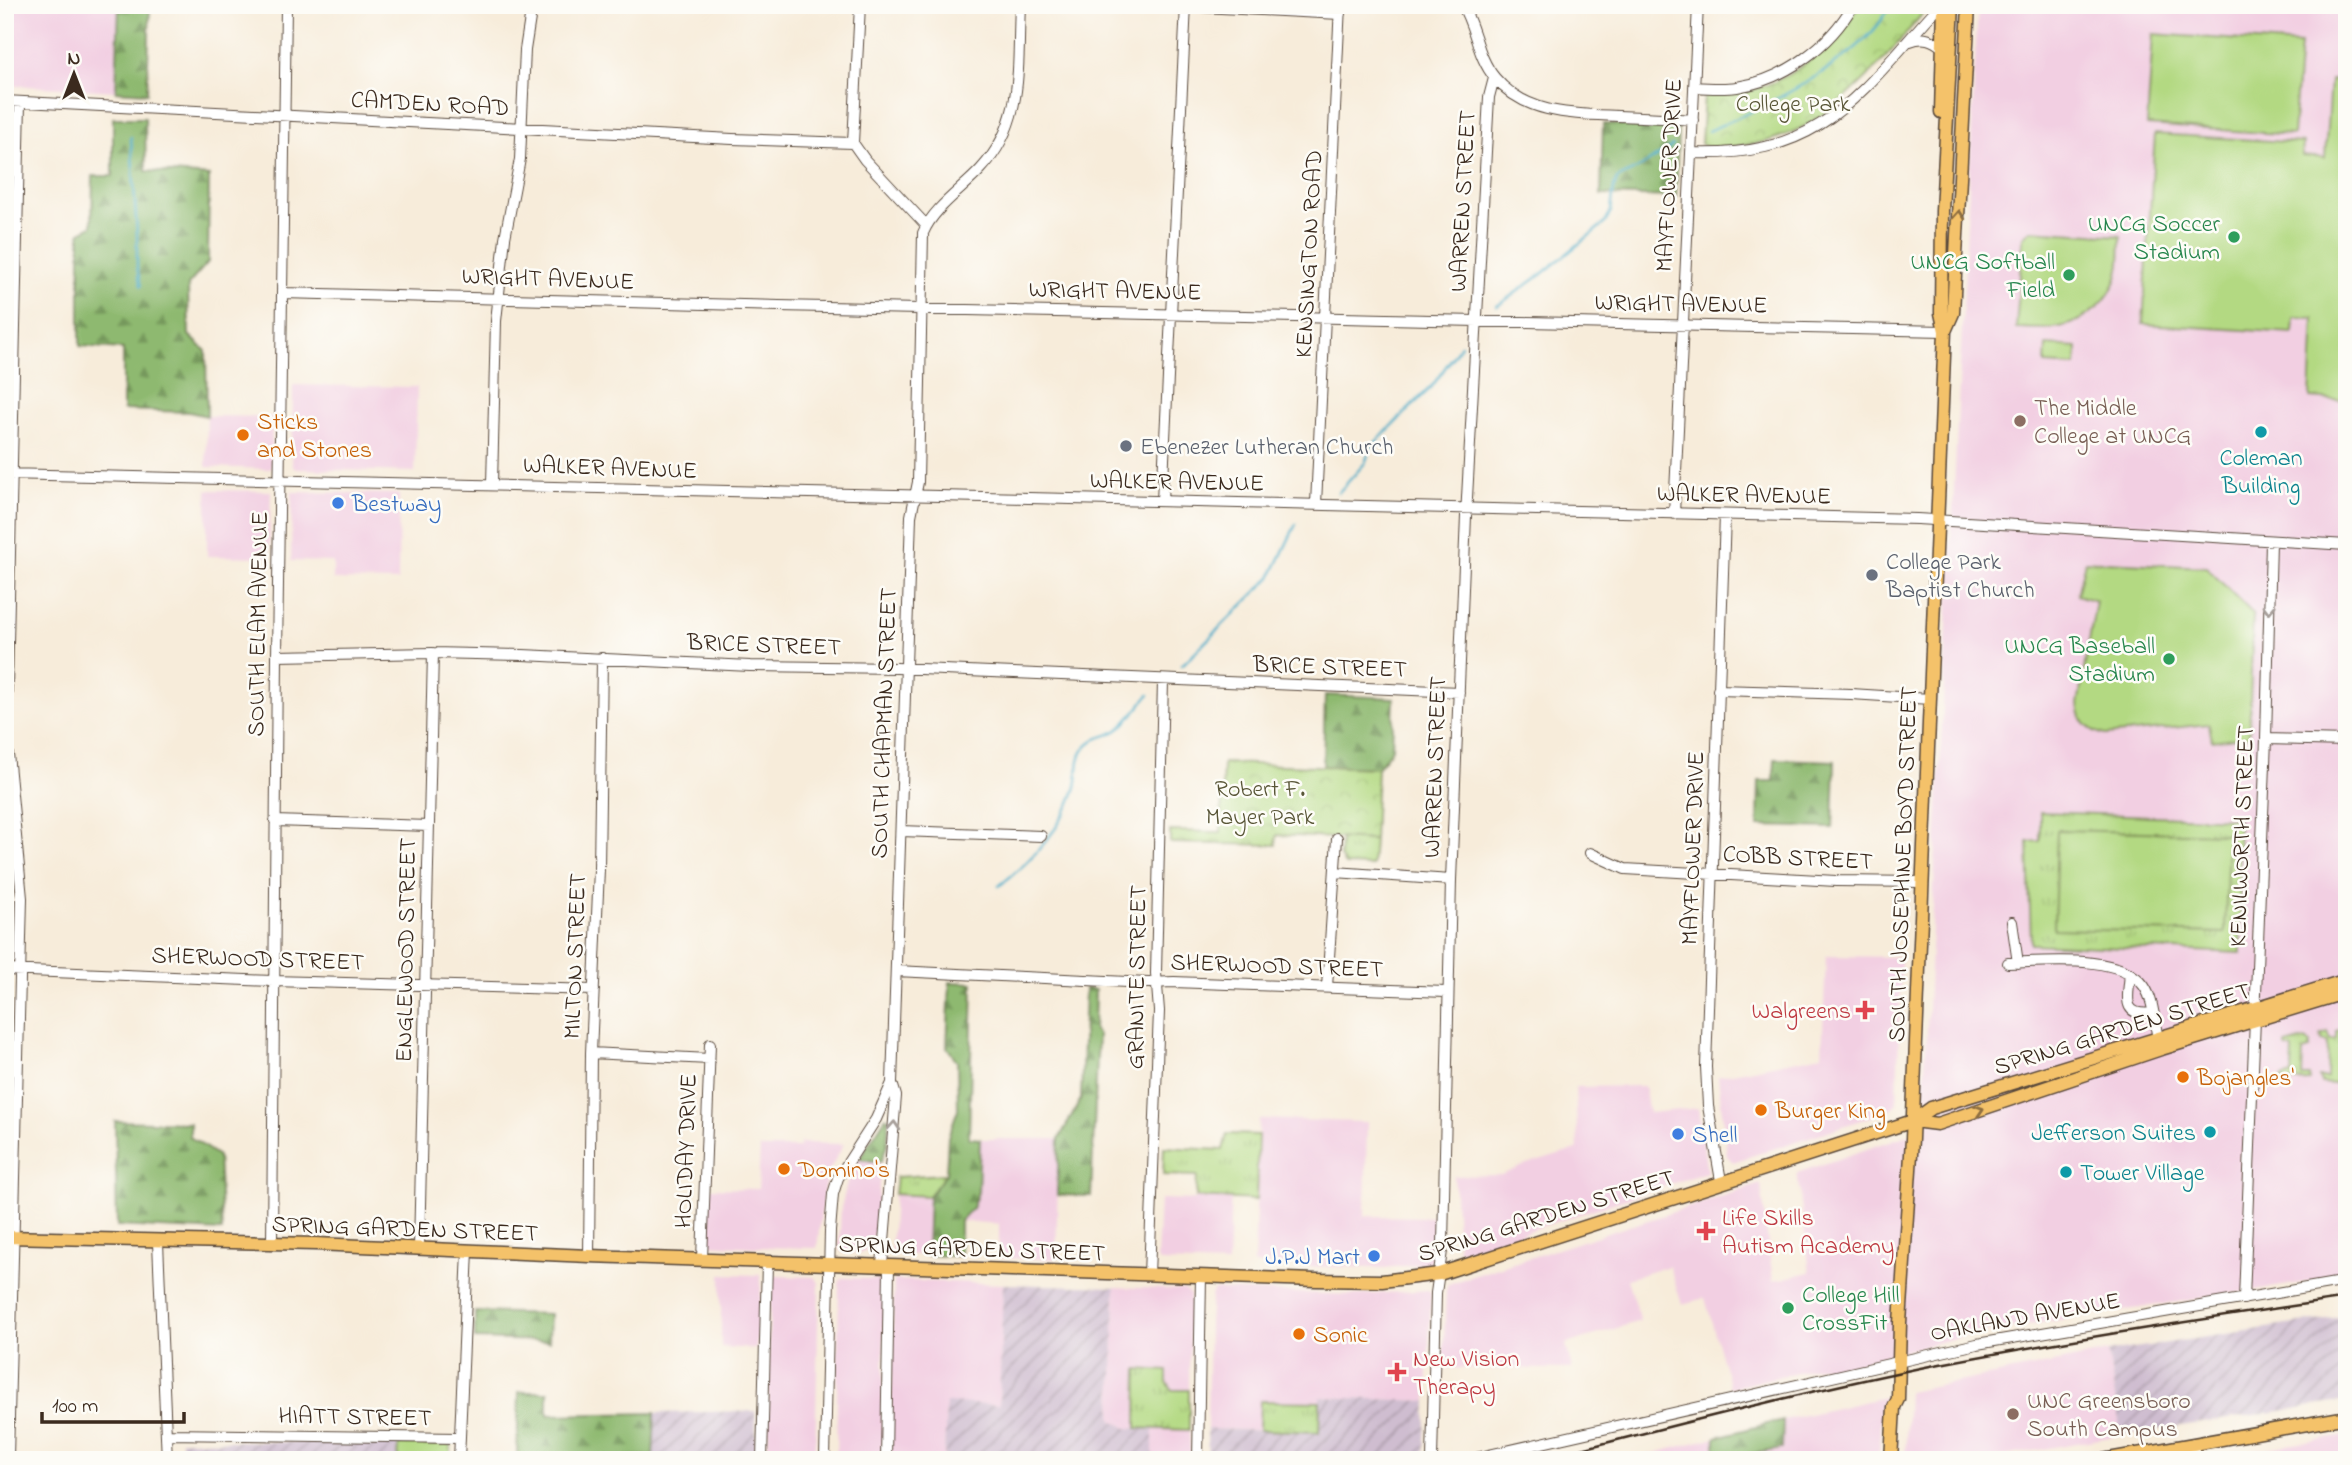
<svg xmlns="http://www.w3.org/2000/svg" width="2352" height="1465" font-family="'Indie Flower',sans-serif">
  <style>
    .built { fill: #f2cfe2 }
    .industrial { fill: url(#industrial-furrows) }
    .grass { fill: url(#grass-tufts); stroke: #778250; stroke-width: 2 }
    .forest { fill: url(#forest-firs); stroke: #647247; stroke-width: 2 }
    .park { fill: url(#park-crowns); stroke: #778250; stroke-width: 2 }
    .garden { fill: #b3d982; stroke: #778250; stroke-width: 2 }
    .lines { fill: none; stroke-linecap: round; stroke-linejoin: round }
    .stream { stroke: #49acc8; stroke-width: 2.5 }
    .minor-casing { stroke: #57473a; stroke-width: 12 }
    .major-casing { stroke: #57473a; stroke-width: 15 }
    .minor { stroke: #fff; stroke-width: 10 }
    .major { stroke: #f4c26a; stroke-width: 12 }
    .rail { stroke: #3b2a1e; stroke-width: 2.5 }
    .oneway { stroke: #8e6e40 }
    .oneway2 { stroke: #a79f9a }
    .leisure-dot { fill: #2e9e5b; stroke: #fdfcf7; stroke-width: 2.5 }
    .education-dot { fill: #8d6e63; stroke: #fdfcf7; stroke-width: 2.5 }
    .culture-dot { fill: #0f9aa8; stroke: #fdfcf7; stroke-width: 2.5 }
    .food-dot { fill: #e8710a; stroke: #fdfcf7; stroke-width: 2.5 }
    .worship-dot { fill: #6b7280; stroke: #fdfcf7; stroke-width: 2.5 }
    .shop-dot { fill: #3f7fe0; stroke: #fdfcf7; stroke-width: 2.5 }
    .health-dot { fill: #e0444e; stroke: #fdfcf7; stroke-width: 2.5 }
    .labels { text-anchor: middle; stroke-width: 5; stroke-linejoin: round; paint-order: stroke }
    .street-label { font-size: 24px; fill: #3b2a1e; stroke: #fdfcf7 }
    .park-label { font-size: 24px; fill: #595637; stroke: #fdfcf7 }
    .leisure-label { font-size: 24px; fill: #27864d; stroke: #fdfcf7; text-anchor: end }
    .education-label { font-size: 24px; fill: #785e54; stroke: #fdfcf7; text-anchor: start }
    .food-label { font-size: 24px; fill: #c56008; stroke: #fdfcf7; text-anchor: start }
    .worship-label { font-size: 24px; fill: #5b616d; stroke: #fdfcf7; text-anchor: start }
    .culture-label { font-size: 24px; fill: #0d838f; stroke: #fdfcf7 }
    .shop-label { font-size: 24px; fill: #366cbe; stroke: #fdfcf7; text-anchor: start }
    .health-label { font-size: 24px; fill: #be3a42; stroke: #fdfcf7; text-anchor: start }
  </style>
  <defs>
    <pattern id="industrial-furrows" width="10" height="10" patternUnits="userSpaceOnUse" patternTransform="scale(1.75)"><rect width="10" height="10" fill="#cfbdd0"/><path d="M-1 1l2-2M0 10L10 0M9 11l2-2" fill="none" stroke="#a99aa8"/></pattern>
    <pattern id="grass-tufts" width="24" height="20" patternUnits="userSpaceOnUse" patternTransform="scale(1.75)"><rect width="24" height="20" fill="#b3d982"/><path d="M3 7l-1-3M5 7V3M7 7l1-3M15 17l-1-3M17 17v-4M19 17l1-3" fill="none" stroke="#9bba70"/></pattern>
    <pattern id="forest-firs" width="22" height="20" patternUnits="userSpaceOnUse" patternTransform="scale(1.75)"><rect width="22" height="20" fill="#8eb970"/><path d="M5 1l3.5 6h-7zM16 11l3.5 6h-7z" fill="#75975b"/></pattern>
    <pattern id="park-crowns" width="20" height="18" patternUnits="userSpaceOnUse" patternTransform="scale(1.75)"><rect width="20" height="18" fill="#b3d982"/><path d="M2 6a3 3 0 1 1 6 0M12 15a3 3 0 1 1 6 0" fill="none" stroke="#9bba70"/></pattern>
  </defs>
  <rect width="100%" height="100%" fill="#fdfcf7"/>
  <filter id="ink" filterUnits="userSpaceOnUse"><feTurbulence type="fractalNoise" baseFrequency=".0143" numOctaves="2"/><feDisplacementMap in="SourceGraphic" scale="14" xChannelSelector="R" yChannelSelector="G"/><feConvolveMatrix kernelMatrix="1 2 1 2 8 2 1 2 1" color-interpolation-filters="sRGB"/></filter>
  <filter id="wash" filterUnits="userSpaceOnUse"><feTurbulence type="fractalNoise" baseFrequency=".00686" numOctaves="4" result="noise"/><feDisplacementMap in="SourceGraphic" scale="28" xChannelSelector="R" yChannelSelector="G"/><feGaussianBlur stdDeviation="1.57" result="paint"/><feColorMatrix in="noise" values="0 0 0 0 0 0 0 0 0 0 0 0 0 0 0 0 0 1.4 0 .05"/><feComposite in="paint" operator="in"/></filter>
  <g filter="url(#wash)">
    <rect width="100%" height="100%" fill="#f7ecda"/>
    <path class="built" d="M5 5H119L116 91 5 85Z
      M1978 5H2347V1276L1976 1333 1824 1371 1823 1366 1730 1388 1705 1298 1682 1304 1669 1266 1627 1279 1640 1321 1566 1344 1572 1369 1443 1368 1446 1290 1448 1284 1761 1184 1773 1281 1810 1272 1797 1173 1922 1130Z
      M293 385 417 387 415 472 296 469 292 465Z
      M207 416 272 417 271 469 206 467Z
      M207 490 271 491 269 557 207 556Z
      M292 492 399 494 398 581 333 580V562L291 561Z
      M1826 956 1901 957 1897 1103 1889 1111 1733 1162 1727 1156 1718 1076 1822 1055Z
      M1644 1086 1649 1113 1698 1108 1707 1172 1465 1252 1458 1250 1454 1176 1501 1175 1523 1166 1578 1149 1575 1087Z
      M1259 1119 1367 1122 1365 1216 1433 1217 1432 1261 1430 1263 1384 1268 1254 1265Z
      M980 1139H1059L1056 1259 999 1258V1224L960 1221 972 1208 978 1192Z
      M800 1143 844 1144 830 1169 824 1188 817 1248 754 1247 708 1244 709 1188 758 1189 760 1148H799Z
      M859 1159 881 1162 875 1231 868 1248 864 1251 860 1253 842 1252 839 1249 841 1208 849 1175Z
      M894 1194 929 1196 927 1255 893 1254 891 1252Z
      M1196 1197 1231 1198 1228 1264 1160 1262 1157 1259 1160 1199 1196 1200Z
      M721 1274 761 1275 760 1323 756 1349 721 1347Z
      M772 1276 814 1277 819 1283 815 1460H768L769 1333Z
      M842 1278 885 1280 882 1460H836L839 1282Z
      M894 1280 1003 1284 999 1405 946 1404 944 1460H890Z
      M1115 1287 1185 1290 1190 1295 1189 1390H1172L1167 1382 1139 1369 1137 1428H1127L1112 1420Z
      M1214 1290 1357 1295 1428 1290 1431 1292 1427 1401 1321 1397 1320 1402 1260 1401 1259 1430 1207 1429 1209 1323 1211 1296Z
      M2108 1352 2121 1435 1983 1460H1905L1908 1392Z
      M1885 1397 1880 1422 1879 1460H1718L1781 1449 1783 1420Z
      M1153 1429 1189 1430 1191 1460H1153Z
      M2347 1436V1460H2192L2208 1457Z
      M1716 1437 1715 1460H1629Z"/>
    <path class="industrial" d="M1003 1284 1115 1287 1112 1420 1127 1428 1153 1429V1460H944L946 1403 999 1405Z
      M2347 1316V1401L2121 1435 2108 1352Z
      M1320 1397 1427 1401 1424 1460H1208L1207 1429 1319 1432Z
      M755 1411 757 1460H555V1458L652 1456 655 1413Z
      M181 1440 399 1444 398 1460H181Z"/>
    <path class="grass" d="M2040 812 2238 819 2241 953 2031 944 2028 842 2040 841Z
      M1341 838 1374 840 1372 866 1345 865 1340 857Z
      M2343 1029 2347 1031V1039H2341L2340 1073 2347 1074V1081L2335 1084 2321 1083 2319 1078H2327L2328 1042 2322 1041 2321 1035 2328 1032 2331 1040 2337 1039V1031Z
      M2305 1040 2311 1043 2310 1049 2303 1051 2302 1076H2309L2310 1081 2282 1082V1078L2292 1075 2293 1049 2286 1048V1045Z
      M1227 1134 1258 1135 1256 1200 1196 1197 1197 1176 1163 1175 1164 1147 1223 1150Z
      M946 1174 929 1196 894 1194 896 1177Z
      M1138 1369 1167 1371V1382L1172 1390H1189V1430L1137 1428Z
      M1260 1401 1320 1402 1319 1432 1259 1430Z
      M399 1444 451 1445V1460H398Z"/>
    <path class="forest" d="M119 5H150L147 93 116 91Z
      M113 118H145L146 171 209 176 208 262 188 285 189 335 206 351 207 416 189 412 123 410V349L80 346V232L92 226 93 176H113Z
      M1603 124 1678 127 1676 197 1601 195Z
      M1325 695 1394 698 1392 749 1377 768 1323 766Z
      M1775 759 1835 761 1833 828 1758 826 1759 781H1774Z
      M950 982 973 983 969 1138 980 1139 978 1192 972 1208 960 1221V1256L927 1255 929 1196 946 1174 948 1137 958 1109 957 1061 947 1047Z
      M1085 988 1095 990 1094 1030 1098 1035 1091 1196 1057 1195 1059 1139 1081 1099Z
      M886 1117 889 1118 887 1145 881 1162 859 1159Z
      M115 1121 190 1123V1137L218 1156 222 1231 117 1226Z
      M475 1312 550 1314 549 1341 475 1339Z
      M519 1392H548V1415L655 1413 653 1456 517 1460Z
      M1783 1420 1782 1449 1715 1460 1716 1437Z"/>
    <path class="park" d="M1859 5H1930C1878 66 1825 140 1737 146 1726 147 1711 150 1701 144L1704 96C1717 91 1733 94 1748 91 1796 79 1832 46 1859 5Z
      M1223 763 1377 768 1374 840 1277 835 1276 845 1170 843V831L1221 832Z"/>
    <path class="garden" d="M2153 34 2300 44 2293 135 2147 125Z
      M2330 80 2347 81V401L2310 398 2314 318 2294 317 2293 333 2143 324 2155 134 2303 143 2302 156 2325 158Z
      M2030 230 2121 236C2120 252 2122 270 2114 285 2103 307 2080 325 2054 328 2042 330 2028 328 2016 328L2023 237Z
      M2046 345 2077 347 2076 366 2045 364Z
      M2085 561 2206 567 2253 614 2249 736 2212 741 2209 724 2106 735C2088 731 2080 722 2078 704L2096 601 2077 595Z
      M2057 830 2228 834 2225 933 2054 929Z"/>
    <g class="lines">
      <path class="stream" d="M1708 131C1760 109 1868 59 1890 5
        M131 137 137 234V268L141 286
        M1497 306 1538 277 1606 222 1611 211 1614 187 1617 179 1646 164 1672 146
        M1338 493 1365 463 1371 447 1433 385 1461 345
        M1182 665 1271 577 1296 524
        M999 886C1031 861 1062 829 1075 790 1080 777 1075 761 1084 749 1093 736 1104 738 1116 731 1126 725 1140 705 1149 695"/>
    </g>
  </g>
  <g filter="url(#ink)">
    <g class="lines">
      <g class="minor-casing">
        <path id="minor" d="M860 5 853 143 865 160 926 225
          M1161 5 1340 14
          M1462 5C1476 28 1477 57 1495 78 1526 115 1574 114 1618 116 1643 117 1668 118 1693 120
          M1910 41C1924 36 1932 39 1943 48
          M1694 87C1708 88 1723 89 1737 87 1784 80 1830 46 1853 5
          M5 101 732 139 853 143
          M1691 153C1825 158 1859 93 1940 5
          M283 293 779 306 1945 331
          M5 474 1917 519 2347 545
          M492 484 496 321 505 238 520 159 525 50 532 5
          M1162 501 1186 5
          M1316 504 1340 5
          M1674 514 1698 5
          M277 656 433 653 523 655 750 666 897 668 1459 692
          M1718 690 1851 694 1930 699
          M2266 739 2347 741
          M275 821 429 826
          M901 831 1041 836
          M1590 853 1625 869 1836 881 1923 882
          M1335 872 1451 880
          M2012 922 2018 963
          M2008 963C2043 962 2121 953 2144 986 2155 1002 2154 1025 2159 1043
          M5 970 273 981 594 990
          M896 971 1148 983 1174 982 1446 992
          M2130 974C2128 998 2121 1017 2153 1013
          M1327 987 1337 838
          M591 1053 709 1059
          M1721 1181 1708 1106 1706 1067 1725 515
          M158 1242 167 1460
          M272 1244 277 656 286 5
          M419 1248 433 653
          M589 1256 591 1053 599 869 602 658
          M702 1259 710 1044
          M882 1265 896 1096 892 1083
          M1149 1275 1159 1011 1156 973 1163 681
          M2244 1299 2266 739 2271 541
          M166 1434 459 1438
          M8 1457 22 898 6 733 20 102
          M459 1460 468 1250
          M762 1460 767 1262
          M825 1460 830 1231 833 1194 838 1178 876 1119 892 1083 911 516 918 482 923 233C934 207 963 189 981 169 1025 122 1017 65 1020 5
          M886 1460 889 1266
          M1198 1460 1201 1276
          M1432 1460 1436 1293 1443 1244 1451 880 1466 516 1489 97 1494 78
          M1467 1460 1977 1344 2347 1281
          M2194 1460V1443"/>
      </g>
      <g class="major-casing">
        <path id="major" d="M1941 112 1944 5
          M1945 331 1953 313 1969 5
          M1913 1121 1937 1124 2161 1049 2347 992
          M5 1237 316 1244 589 1256 1316 1280 1382 1281 1439 1274 1913 1121 1931 1108 2347 980
          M1891 1460 1894 1407 1898 1399 1900 1323 1912 1139 1945 331 1941 313 1942 211 1953 5
          M2103 1460 2347 1417"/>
      </g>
      <use href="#minor" class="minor"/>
      <use href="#major" class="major"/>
      <path class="rail" d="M1539 1460C1672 1426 1805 1391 1940 1364 2075 1338 2211 1318 2347 1298"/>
    </g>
    <defs><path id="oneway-chevron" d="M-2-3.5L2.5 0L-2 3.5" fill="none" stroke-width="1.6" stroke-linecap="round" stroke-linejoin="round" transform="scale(1.75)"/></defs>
    <g class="oneway">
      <use href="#oneway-chevron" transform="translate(1959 215) rotate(-86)"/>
      <use href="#oneway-chevron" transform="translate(1979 1110) rotate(-18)"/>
    </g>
    <g class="oneway2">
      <use href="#oneway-chevron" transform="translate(2269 609) rotate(91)"/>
      <use href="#oneway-chevron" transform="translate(894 1126) rotate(-86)"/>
    </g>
  </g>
  <g class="leisure-dot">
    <circle cx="2234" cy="237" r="7"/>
    <circle cx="2069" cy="275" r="7"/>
    <circle cx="2169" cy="659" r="7"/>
    <circle cx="1788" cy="1308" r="7"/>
  </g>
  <g class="education-dot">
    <circle cx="2020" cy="421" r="7"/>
    <circle cx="2013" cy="1414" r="7"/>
  </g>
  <g class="culture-dot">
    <circle cx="2261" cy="432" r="7"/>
    <circle cx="2210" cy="1132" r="7"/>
    <circle cx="2066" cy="1172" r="7"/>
  </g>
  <g class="food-dot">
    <circle cx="243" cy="435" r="7"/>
    <circle cx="2183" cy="1077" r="7"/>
    <circle cx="1761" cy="1110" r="7"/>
    <circle cx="784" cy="1169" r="7"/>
    <circle cx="1299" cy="1334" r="7"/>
  </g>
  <g class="worship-dot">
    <circle cx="1126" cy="446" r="7"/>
    <circle cx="1872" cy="575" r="7"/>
  </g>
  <g class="shop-dot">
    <circle cx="338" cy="503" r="7"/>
    <circle cx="1678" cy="1134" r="7"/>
    <circle cx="1374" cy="1256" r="7"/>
  </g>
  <g class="health-dot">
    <path d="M1861.5 999.5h7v7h7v7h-7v7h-7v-7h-7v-7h7z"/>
    <path d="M1702.5 1220.5h7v7h7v7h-7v7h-7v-7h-7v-7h7z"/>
    <path d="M1393.5 1361.5h7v7h7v7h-7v7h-7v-7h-7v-7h7z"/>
  </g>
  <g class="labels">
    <g class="street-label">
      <text transform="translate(430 103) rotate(3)" y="8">CAMDEN ROAD</text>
      <text transform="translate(1668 175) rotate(-87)" y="8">MAYFLOWER DRIVE</text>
      <text transform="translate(1462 201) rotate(-87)" y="8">WARREN STREET</text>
      <text transform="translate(1308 254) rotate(-87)" y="8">KENSINGTON ROAD</text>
      <text transform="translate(548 278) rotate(2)" y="8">WRIGHT AVENUE</text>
      <text transform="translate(1115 290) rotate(1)" y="8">WRIGHT AVENUE</text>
      <text transform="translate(1681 303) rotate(1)" y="8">WRIGHT AVENUE</text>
      <text transform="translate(610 467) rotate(2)" y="8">WALKER AVENUE</text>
      <text transform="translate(1177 481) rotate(1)" y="8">WALKER AVENUE</text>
      <text transform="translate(1744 494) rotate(1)" y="8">WALKER AVENUE</text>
      <text transform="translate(257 624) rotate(-89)" y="8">SOUTH ELAM AVENUE</text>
      <text transform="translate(764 644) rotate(2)" y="8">BRICE STREET</text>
      <text transform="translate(1330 666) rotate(2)" y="8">BRICE STREET</text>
      <text transform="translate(883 723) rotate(-88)" y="8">SOUTH CHAPMAN STREET</text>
      <text transform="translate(1434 767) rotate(-88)" y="8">WARREN STREET</text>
      <text transform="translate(2241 836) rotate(-88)" y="8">KENILWORTH STREET</text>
      <text transform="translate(1692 848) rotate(-88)" y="8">MAYFLOWER DRIVE</text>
      <text transform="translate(1798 857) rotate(3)" y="8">COBB STREET</text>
      <text transform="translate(1902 864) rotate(-88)" y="8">SOUTH JOSEPHINE BOYD STREET</text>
      <text transform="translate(405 950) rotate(-89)" y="8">ENGLEWOOD STREET</text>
      <text transform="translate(574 956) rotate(-88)" y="8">MILTON STREET</text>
      <text transform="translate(258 958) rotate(2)" y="8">SHERWOOD STREET</text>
      <text transform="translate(1277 965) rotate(2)" y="8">SHERWOOD STREET</text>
      <text transform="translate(1136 977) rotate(-89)" y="8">GRANITE STREET</text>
      <text transform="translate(2122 1028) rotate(-17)" y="8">SPRING GARDEN STREET</text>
      <text transform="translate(685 1151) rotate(-88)" y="8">HOLIDAY DRIVE</text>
      <text transform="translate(1546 1215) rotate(-17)" y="8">SPRING GARDEN STREET</text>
      <text transform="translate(405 1228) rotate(2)" y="8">SPRING GARDEN STREET</text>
      <text transform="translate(972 1248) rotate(2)" y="8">SPRING GARDEN STREET</text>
      <text transform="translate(2025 1316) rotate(-10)" y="8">OAKLAND AVENUE</text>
      <text transform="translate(355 1416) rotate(1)" y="8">HIATT STREET</text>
    </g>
    <g class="park-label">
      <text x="1793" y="111">College Park</text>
      <text x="1260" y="796">Robert F.<tspan x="1260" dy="28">Mayer Park</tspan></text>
    </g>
    <g class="leisure-label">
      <text x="2220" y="231">UNCG Soccer<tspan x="2220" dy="28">Stadium</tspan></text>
      <text x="2055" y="269">UNCG Softball<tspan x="2055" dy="28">Field</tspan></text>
      <text x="2155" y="653">UNCG Baseball<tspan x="2155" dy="28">Stadium</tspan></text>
      <text x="1802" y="1302" text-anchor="start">College Hill<tspan x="1802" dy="28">CrossFit</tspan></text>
    </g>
    <g class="education-label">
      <text x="2034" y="415">The Middle<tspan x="2034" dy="28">College at UNCG</tspan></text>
      <text x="2027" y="1408">UNC Greensboro<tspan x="2027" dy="28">South Campus</tspan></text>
    </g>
    <g class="food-label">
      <text x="257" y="429">Sticks<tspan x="257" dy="28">and Stones</tspan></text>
      <text x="2197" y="1085">Bojangles'</text>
      <text x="1775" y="1118">Burger King</text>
      <text x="798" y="1177">Domino's</text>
      <text x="1313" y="1342">Sonic</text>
    </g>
    <g class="worship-label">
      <text x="1140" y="454">Ebenezer Lutheran Church</text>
      <text x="1886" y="569">College Park<tspan x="1886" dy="28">Baptist Church</tspan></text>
    </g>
    <g class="culture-label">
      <text x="2261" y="465">Coleman<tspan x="2261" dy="28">Building</tspan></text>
      <text x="2196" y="1140" text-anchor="end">Jefferson Suites</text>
      <text x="2080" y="1180" text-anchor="start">Tower Village</text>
    </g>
    <g class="shop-label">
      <text x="352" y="511">Bestway</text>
      <text x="1692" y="1142">Shell</text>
      <text x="1360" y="1264" text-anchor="end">J.P.J Mart</text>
    </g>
    <g class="health-label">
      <text x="1851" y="1018" text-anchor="end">Walgreens</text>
      <text x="1722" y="1225">Life Skills<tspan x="1722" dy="28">Autism Academy</tspan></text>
      <text x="1413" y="1366">New Vision<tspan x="1413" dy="28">Therapy</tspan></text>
    </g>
  </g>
  <rect width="2352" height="1465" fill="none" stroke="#fdfcf7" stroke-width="28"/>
  <g transform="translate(74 74)" stroke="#fdfcf7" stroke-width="5" paint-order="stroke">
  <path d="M0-5L12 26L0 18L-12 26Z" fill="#3b2a1e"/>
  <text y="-10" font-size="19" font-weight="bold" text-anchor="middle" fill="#3b2a1e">N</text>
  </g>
  <path d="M42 1412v10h142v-10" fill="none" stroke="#3b2a1e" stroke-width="3.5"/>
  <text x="52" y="1412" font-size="21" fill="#3b2a1e" stroke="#fdfcf7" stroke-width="5" paint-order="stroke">100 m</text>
</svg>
